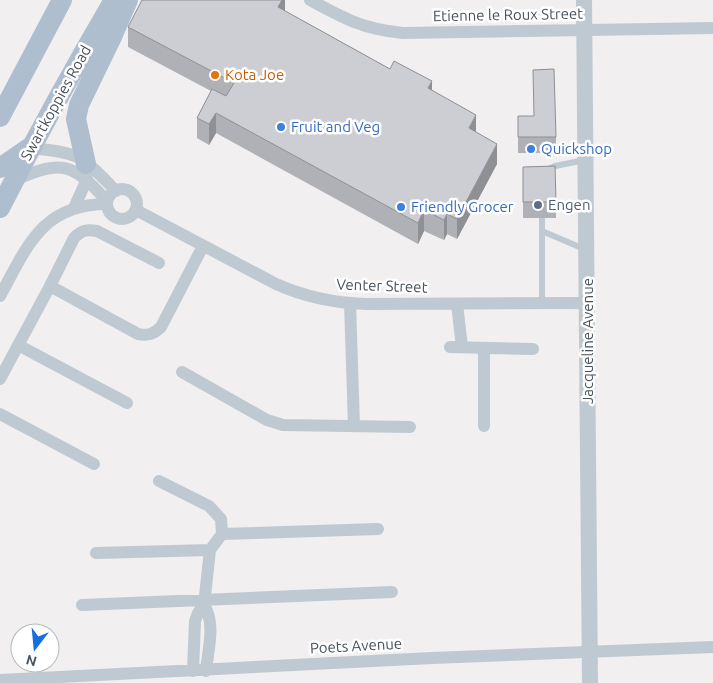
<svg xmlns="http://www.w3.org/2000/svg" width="713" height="683" font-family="Ubuntu,sans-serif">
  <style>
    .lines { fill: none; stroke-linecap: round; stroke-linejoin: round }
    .service { stroke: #bfc9d1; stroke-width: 6 }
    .minor { stroke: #bfc9d1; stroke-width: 12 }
    .tertiary { stroke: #bfc9d1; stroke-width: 16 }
    .primary { stroke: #aebece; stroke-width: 20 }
    .wall { fill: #afb1b6 }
    .shaded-wall { fill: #8f9094 }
    .building { fill: #ccced4; stroke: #8f9094 }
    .food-dot { fill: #e8710a; stroke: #fff; stroke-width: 2 }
    .shop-dot { fill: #3f7fe0; stroke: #fff; stroke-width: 2 }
    .service-dot { fill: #5c6f8a; stroke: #fff; stroke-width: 2 }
    .labels { text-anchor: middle; stroke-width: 5; stroke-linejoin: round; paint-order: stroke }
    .street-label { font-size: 15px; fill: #47525c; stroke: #fff }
    .food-label { font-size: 15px; fill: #c56008; stroke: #fff; text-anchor: start }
    .shop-label { font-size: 15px; fill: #366cbe; stroke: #fff; text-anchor: start }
    .service-label { font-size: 15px; fill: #4e5e75; stroke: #fff; text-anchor: start }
  </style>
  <rect width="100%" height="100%" fill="#f1efef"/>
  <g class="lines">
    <path class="service" d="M548 169 555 166 585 160
      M542 218V303
      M542 231 584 249"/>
    <path class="minor" d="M310 0C345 19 363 29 403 33L713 28
      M30 148C45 150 63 150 77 157 92 165 104 179 116 191
      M15 180C63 159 72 163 107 201
      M107 204a15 15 0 1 1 30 0a15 15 0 1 1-30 0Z
      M74 208 87 179
      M136 210 276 284C305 297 334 303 366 304L588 303
      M50 286 74 238C82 230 87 229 97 231L159 263
      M0 296C27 247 42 204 107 204
      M350 303 354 426
      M457 304 462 347
      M18 345 127 403
      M450 347 533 349
      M182 372 267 420 283 425 410 427
      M0 379 50 286 138 334C148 336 154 334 161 327L203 246
      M0 414 94 464
      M484 426V348
      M159 481 209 506 221 519 222 534
      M96 553 210 550
      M82 605 392 592
      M204 605C216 624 208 649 206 671
      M193 671 195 621 198 613 204 605 210 550 222 534 378 529
      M0 680 432 658 713 647"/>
    <path class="tertiary" d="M584 0 590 683"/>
    <path class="primary" d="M0 117 62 0
      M86 164 76 119 79 105 111 39 128 0
      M0 168 29 148
      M0 208C36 137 74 68 114 0"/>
  </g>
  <path class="wall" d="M285 0V11L390 69 432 91 476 132 497 164 457 239 447 234 444 240 424 231 418 244 216 133 209 145 197 138V118L211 91 128 47V27Z
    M518 116 556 137V153H518Z
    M555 166 556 218H523V167Z"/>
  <path class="shaded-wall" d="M282 0H285V15L278 7Z
    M432 81V102L428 88Z
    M216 113V133L209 145V124Z
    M476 115V136L469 128Z
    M497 144V164L457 239V219Z
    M424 210V231L418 244V223Z
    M447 214V234L444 240V220Z"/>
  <path class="building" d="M142 0H282L278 7 390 69 394 61 432 81 428 88 476 115 469 128 497 144 457 219 447 214 444 220 424 210 418 223 216 113 209 124 197 118 212 89 226 96 234 83 128 27Z
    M554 69 556 137H518V116H534L533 70Z
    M555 166 556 202H523V167Z"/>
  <circle class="food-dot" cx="215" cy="75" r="5"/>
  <g class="shop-dot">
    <circle cx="281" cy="127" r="5"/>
    <circle cx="531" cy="149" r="5"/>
    <circle cx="401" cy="207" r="5"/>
  </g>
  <circle class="service-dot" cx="538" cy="205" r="5"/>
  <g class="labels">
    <g class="street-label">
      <text transform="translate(508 15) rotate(-1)" y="5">Etienne le Roux Street</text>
      <text transform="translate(56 103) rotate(-61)" y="5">Swartkoppies Road</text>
      <text transform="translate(382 286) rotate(2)" y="5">Venter Street</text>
      <text transform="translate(588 341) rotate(-90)" y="5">Jacqueline Avenue</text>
      <text transform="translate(356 646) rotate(-3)" y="5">Poets Avenue</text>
    </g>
    <g class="food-label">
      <text x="225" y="80">Kota Joe</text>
    </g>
    <g class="shop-label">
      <text x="291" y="132">Fruit and Veg</text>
      <text x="541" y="154">Quickshop</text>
      <text x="411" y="212">Friendly Grocer</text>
    </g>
    <g class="service-label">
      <text x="548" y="210">Engen</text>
    </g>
  </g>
  <g transform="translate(35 648) rotate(196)"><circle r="24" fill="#ffffff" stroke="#b5babe"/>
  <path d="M0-4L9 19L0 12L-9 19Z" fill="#176de3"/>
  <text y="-8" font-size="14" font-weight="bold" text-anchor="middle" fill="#47525c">N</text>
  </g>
</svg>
